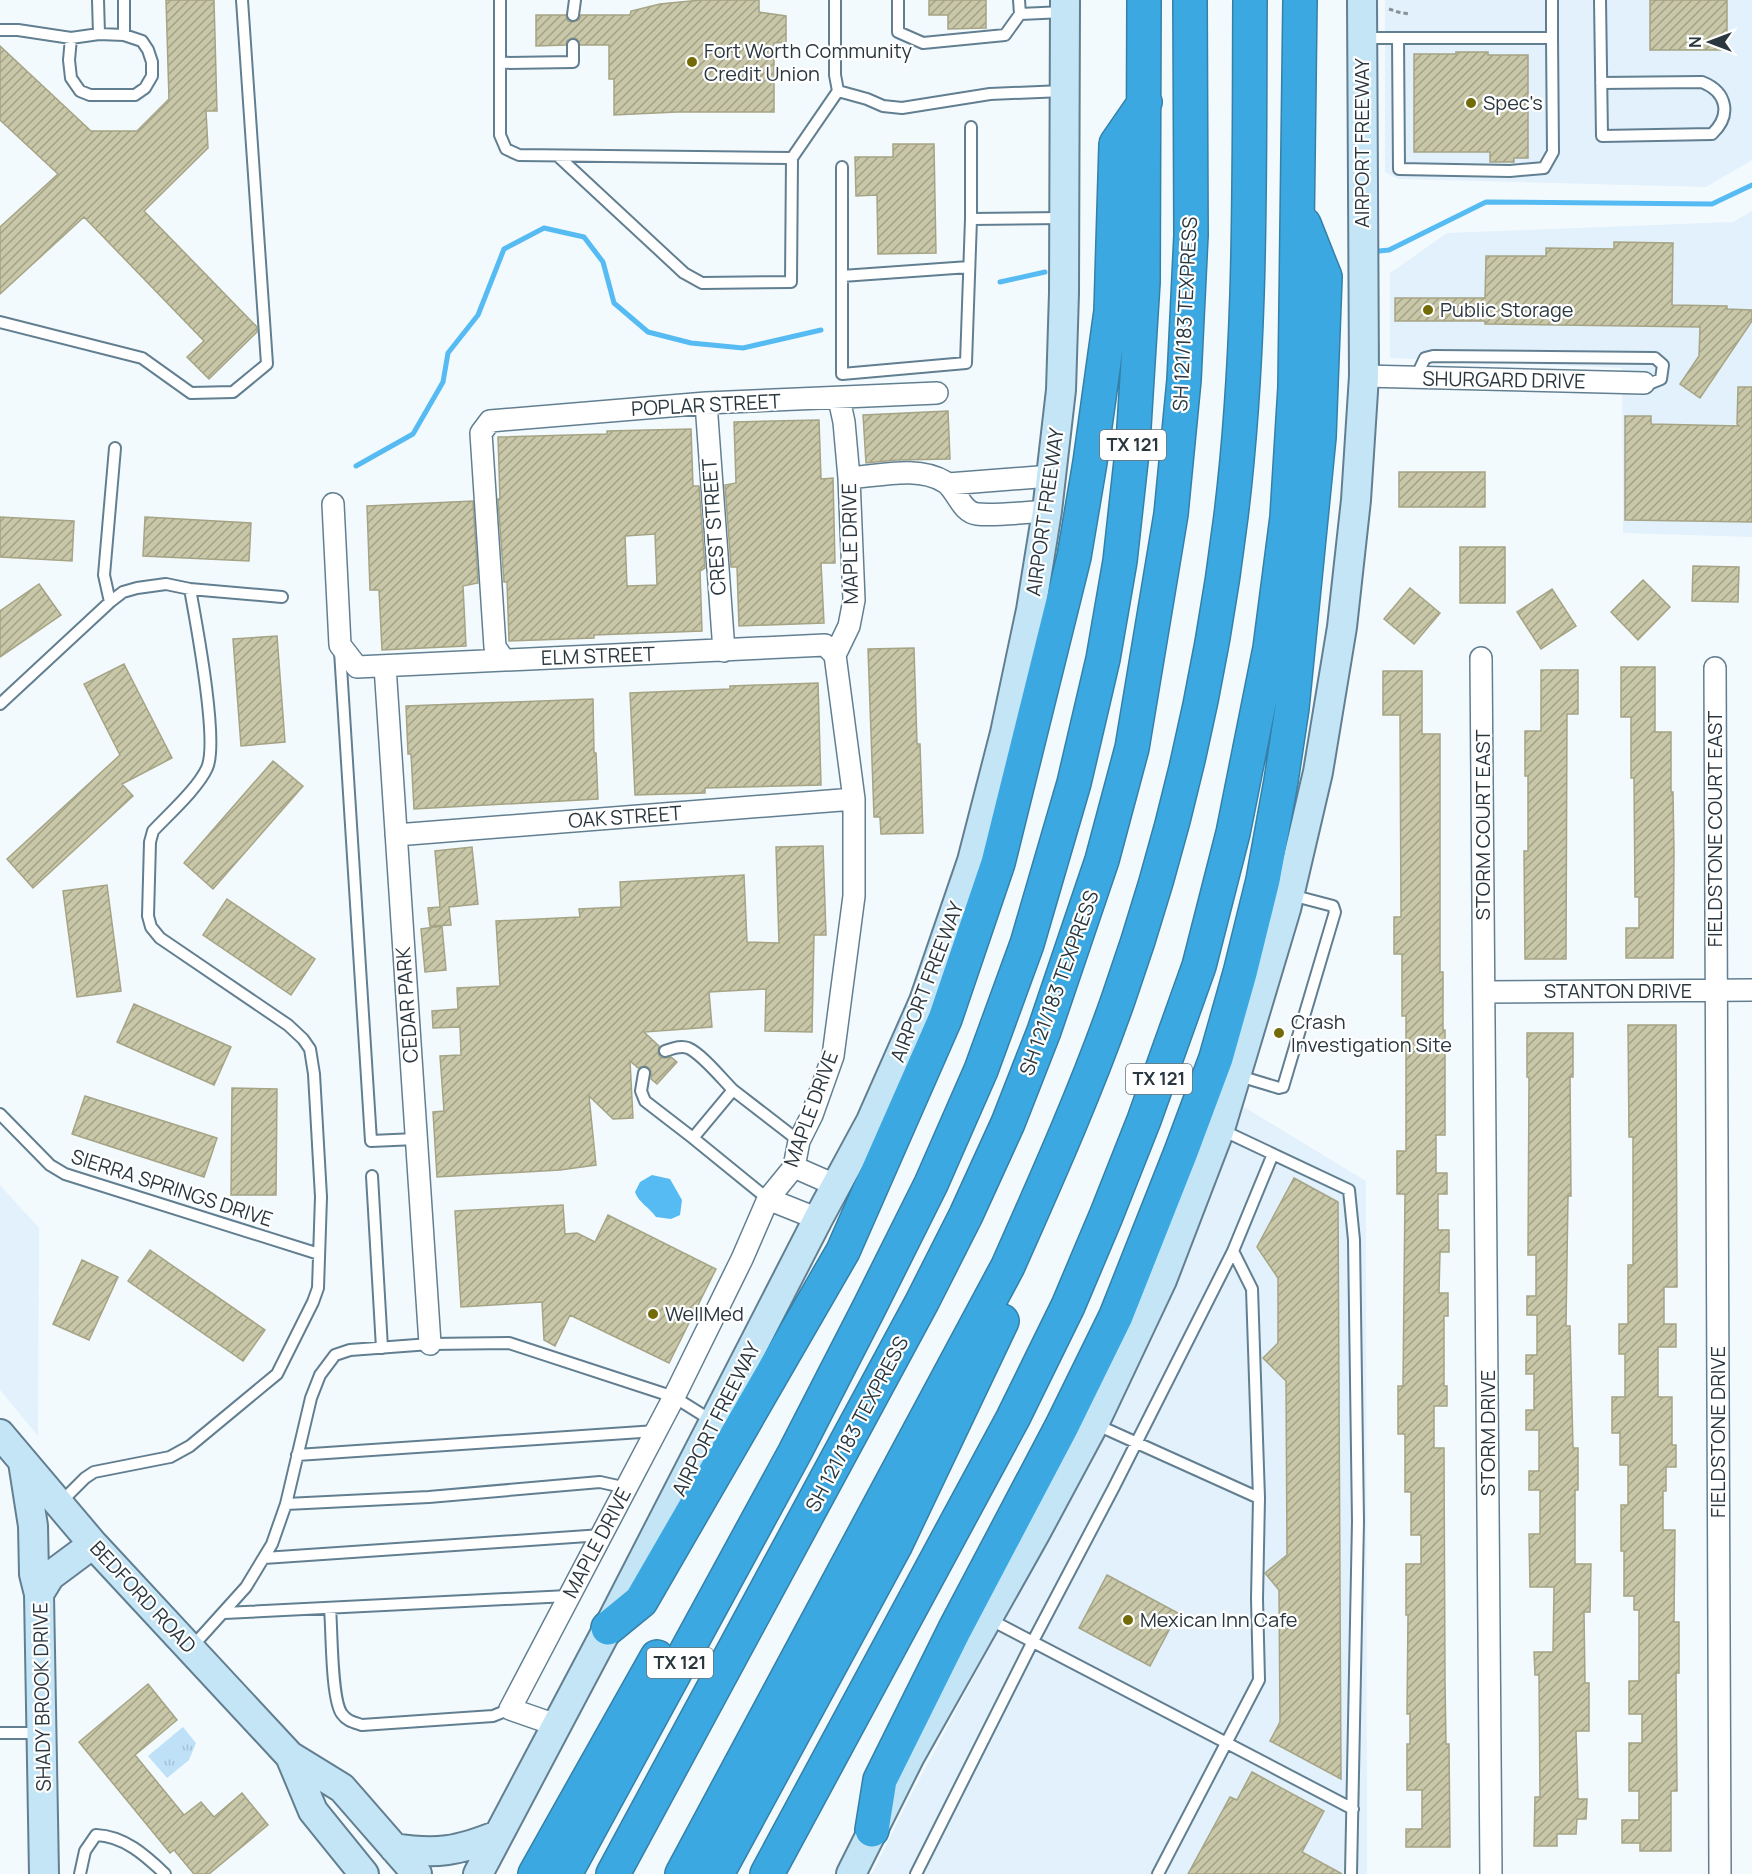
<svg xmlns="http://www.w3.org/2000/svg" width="1752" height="1874" font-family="Manrope,sans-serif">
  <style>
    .built { fill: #e2f1fb }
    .park { fill: url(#park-tufts) }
    .water { fill: #56bbf3 }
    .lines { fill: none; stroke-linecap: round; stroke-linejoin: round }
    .stream { stroke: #56bbf3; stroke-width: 5 }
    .building { fill: url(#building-hatch); stroke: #a5a485; stroke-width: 1.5; fill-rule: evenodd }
    .lane-casing { stroke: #627f91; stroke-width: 14 }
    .street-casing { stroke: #627f91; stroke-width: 24 }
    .secondary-casing { stroke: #627f91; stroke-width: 32 }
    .highway-casing { stroke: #3580a8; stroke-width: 36 }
    .path { stroke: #869096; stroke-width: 3; stroke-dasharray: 4.5 3; stroke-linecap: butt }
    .lane { stroke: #fff; stroke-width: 10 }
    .street { stroke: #fff; stroke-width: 21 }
    .secondary { stroke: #c4e5f6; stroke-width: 28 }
    .highway { stroke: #3ba8e1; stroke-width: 33 }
    .poi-dot { fill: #726b07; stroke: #fff; stroke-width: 2 }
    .labels { text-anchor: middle; stroke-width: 4.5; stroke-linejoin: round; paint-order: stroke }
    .shield { fill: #fff; stroke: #6b7379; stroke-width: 1.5 }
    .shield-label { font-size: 18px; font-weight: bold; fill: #2b373f }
    .poi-label { font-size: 20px; fill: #2b373f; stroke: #fff; text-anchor: start }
    .street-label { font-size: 20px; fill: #2b373f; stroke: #fff }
  </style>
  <defs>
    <pattern id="park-tufts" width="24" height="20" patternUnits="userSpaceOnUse" patternTransform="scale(1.5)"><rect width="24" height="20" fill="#bee1f7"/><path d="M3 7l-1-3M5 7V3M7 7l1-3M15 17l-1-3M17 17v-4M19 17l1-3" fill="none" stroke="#a3c2d5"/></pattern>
    <pattern id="building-hatch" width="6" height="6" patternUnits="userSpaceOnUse" patternTransform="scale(1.5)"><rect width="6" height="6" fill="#c8c7a7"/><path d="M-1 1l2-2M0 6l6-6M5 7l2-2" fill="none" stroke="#a3a289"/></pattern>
  </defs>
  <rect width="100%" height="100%" fill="#f3fafe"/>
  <path class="built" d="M1385 0H1752V160L1706 187 1398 179 1385 172Z
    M1752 211V537L1623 533 1622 368 1390 358V273L1447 233 1733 222Z
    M1244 1107 1366 1181 1367 1874H872L909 1799 1064 1507 1133 1369Z
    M0 1185 39 1228 38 1436 0 1390Z"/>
  <path class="park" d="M183 1727 196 1743 189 1760 167 1778 148 1756Z"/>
  <path class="water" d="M652 1175 670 1179 682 1200 680 1215 671 1219 656 1217C649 1207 639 1203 635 1192L640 1182Z"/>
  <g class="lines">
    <path class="stream" d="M1379 251 1389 250 1486 202 1712 204 1752 185
      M1000 282 1045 272
      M356 466 413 434 443 382 448 353 478 315 504 249 544 228 584 237 603 262 614 303 648 332 691 343 743 348 821 330"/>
  </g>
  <path class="building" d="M166 0H214L217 111H206L208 148 144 211 257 327V332L209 379 187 357 204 341 84 217 0 294V227L58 174 0 120V46L91 131H137L169 99Z
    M701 0H759V12L786 16V42L774 43V112H677L614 115V79H609V45H580L577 39 572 38 567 41 566 45 536 46V15H566L568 21 573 22 579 20 581 15H630L631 11 660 4Z
    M929 0H986V28L948 29V15H929Z
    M1650 0H1727V50H1650Z
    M1456 52H1488V55H1528V158H1514V162H1490V152H1414V54H1456Z
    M893 144H934L936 253 878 254 877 195 856 196 855 157H893Z
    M1614 242 1673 243 1672 305 1727 306V309L1752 310V321L1700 398 1680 384 1699 356 1700 327 1485 324V321H1395V298H1485L1486 256H1546V248L1614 249Z
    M1738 387H1752V522L1625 520V416H1651V424L1739 426 1737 424Z
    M948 411 950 459 897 460 866 463 863 415Z
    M819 420 821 479 833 478 835 563H821L824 623 739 626 737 567H731L725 485 736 483 734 422Z
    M691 429 693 486H699L705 568 700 571 702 631 594 635V638L509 641 507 582H504L498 499H500L498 437 607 434V431ZM655 534 657 585 627 586 625 536Z
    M1399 472H1485V507H1399Z
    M473 501 478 583 463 586 466 646 382 650 379 590H370L367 506Z
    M0 517 74 521 72 561 0 557Z
    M145 517 251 523 249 561 143 556Z
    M1460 547H1505V603H1460Z
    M1693 566 1739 567 1738 602 1692 601Z
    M1643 580 1670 607 1638 640 1611 612Z
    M39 584 61 615 0 657V611Z
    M1410 588 1440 613 1414 644 1384 619Z
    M1552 589 1576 626 1541 649 1517 612Z
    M277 636 285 742 241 746 233 639Z
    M914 648 917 744H920L923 833 881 834 880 817H874L868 649Z
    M124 664 172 758 122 784 133 796 33 888 7 859 120 755 84 684Z
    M1621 667H1655V732H1671V792H1673L1674 853 1673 958H1626V928H1639V897H1635L1634 778H1631V717H1621Z
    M1541 670H1578V714H1567L1566 959H1525L1524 851H1528V776H1525V731H1541Z
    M1383 671H1422V734H1440V972H1443V1030H1445V1135H1436V1173H1447V1194H1438V1230H1449V1252H1440L1439 1293H1448V1316H1444V1386H1447V1406H1434V1448H1444L1445 1681 1446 1744H1449L1450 1847H1406V1829H1422V1790H1407V1744H1410V1714H1407L1408 1615H1406V1564H1421V1535H1411V1492H1405V1434H1398V1386H1403L1405 1194H1397V1151H1406V1016H1402V954H1394V917H1401L1400 715H1383Z
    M818 683 821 785 705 788V793L635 795 630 693 730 689V686Z
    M593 699 594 753H596L598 799 414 809 411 754H408L406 706Z
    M273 761 303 786 213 889 184 863Z
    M823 846 826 935H814L812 1032 765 1031 766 989 709 992 712 1027 644 1032 659 1046 658 1053 660 1057 664 1058 671 1057 677 1062 657 1084 651 1079V1071L649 1068 645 1066 638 1068 630 1061 633 1118 613 1119 589 1096 596 1165 560 1170 437 1177 433 1112 444 1111 440 1056 461 1055 460 1027 433 1028 432 1011 458 1009 457 988 500 986 496 921 580 917 579 909 621 907 620 882 744 875 747 942 779 943 776 847Z
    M472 847 478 904 449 907 451 925 430 926 428 908 440 907 435 851Z
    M107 885 121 991 77 997 63 891Z
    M227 899 315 959 291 995 203 935Z
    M442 926 446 970 425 972 421 929Z
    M134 1004 231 1047 214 1085 117 1042Z
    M1628 1025H1676L1677 1287H1664V1324H1676V1347H1658V1397H1672V1445H1676V1467H1666V1491H1663V1530H1675L1674 1622H1679V1673H1676L1677 1791H1671V1851H1640V1843H1622V1820H1639V1791H1629V1743H1642V1714H1629V1681H1639V1610H1634V1596H1624V1551H1621V1505H1628V1465H1620V1433H1612V1397H1625V1354H1619V1324H1628V1265H1633V1137H1629Z
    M1527 1033H1573V1077H1570L1571 1196H1568L1566 1326H1570L1573 1448H1578V1490H1575V1564H1591L1590 1612H1584L1585 1683H1589V1731H1576L1578 1799H1587L1586 1819H1577L1576 1834H1557V1846H1534L1535 1797H1540L1539 1675H1535L1534 1652H1553L1554 1587H1530L1529 1534H1540V1490H1529V1471H1539V1430H1526V1410H1534V1374H1526V1355H1537V1315H1527V1296H1536V1255H1528L1529 1077H1527Z
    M232 1088 277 1089 276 1195H231Z
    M85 1096 217 1138 204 1177 72 1134Z
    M1294 1178 1338 1202 1341 1779 1270 1741 1280 1722 1279 1590 1265 1573 1287 1555 1286 1381 1263 1358 1278 1343V1278L1257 1247Z
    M563 1205 565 1234 577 1233 595 1242 608 1215 716 1269 669 1363 570 1315 555 1346 544 1340 542 1302 461 1307 455 1211Z
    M150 1250 265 1330 243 1361 128 1281Z
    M82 1260 118 1277 89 1340 53 1324Z
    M1107 1575 1178 1613 1150 1666 1079 1628Z
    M148 1684 177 1720 135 1755 184 1815 201 1802 214 1817 242 1793 268 1825 209 1874H194L174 1850 170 1853 79 1742Z
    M1252 1772 1324 1811 1302 1852 1342 1874H1188L1230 1797 1237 1800Z"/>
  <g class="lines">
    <g class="lane-casing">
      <path id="lane" d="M98 0 99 34
        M124 0V35
        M500 0V135L506 149 519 155 792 158 838 91
        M835 0V75L838 91 867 99 883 106 902 108 990 94 1063 91
        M898 0V32L923 43 1005 35 1020 14 1064 12
        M1019 0 1020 14
        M1600 0 1602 136 1712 134C1732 115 1727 92 1702 82L1601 83
        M573 15 575 0
        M0 30H18L71 38 99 34 124 35 142 41 148 50 152 62V76L145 88 135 95H90L80 91 71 78 69 60 71 38
        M1363 38H1552V0
        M1398 38 1399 169 1510 171 1544 168 1553 152 1552 38
        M500 63 573 62V45
        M971 127V219
        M559 157 684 273 702 283 791 282 792 158
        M842 167V374L966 363 971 219 1064 218
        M842 276 969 267
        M0 322 142 358 191 393 233 392 267 364 242 0
        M1416 377 1425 358 1433 356 1655 358 1663 365 1661 379 1651 383H1644
        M110 602 104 575 115 448
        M340 651 371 1141 416 1139
        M0 704 110 602 123 592 137 588 166 584 190 589 282 597
        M665 1051C672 1049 680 1045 688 1048 702 1054 722 1079 733 1090
        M644 1073 641 1091 645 1101 693 1138
        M1236 1075 1279 1088 1283 1087 1335 912 1333 906 1291 895
        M0 1114 50 1165 65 1174 319 1254
        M1222 1130 1349 1190 1354 1240 1358 1521 1351 1874
        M372 1176 382 1348
        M768 1199 693 1138 733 1090 799 1141
        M1095 1424 1259 1498
        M297 1455 656 1431
        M60 1503 85 1478 94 1472 170 1457 190 1446 277 1374 313 1302 318 1288 321 1197 314 1074 310 1049 303 1039 288 1025 160 938 151 927 148 916 150 842 153 831C169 814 198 788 207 768 219 742 196 622 190 589
        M286 1504 429 1497 600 1482 627 1488
        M264 1558 602 1535
        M330 1608C332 1629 331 1700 342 1714 347 1721 353 1722 362 1725L493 1716 510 1709
        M224 1613 568 1596
        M989 1619 1353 1809
        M191 1648 246 1587 272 1544 286 1504 311 1398 320 1375 335 1355 350 1350 430 1344 509 1343 674 1397 714 1422
        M0 1733H40
        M80 1874 85 1851 96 1835C124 1836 145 1855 165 1874
        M916 1874 1033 1641 1114 1487 1233 1251
        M1158 1874 1259 1680 1257 1599 1259 1498 1252 1289 1233 1251 1273 1154"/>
    </g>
    <g class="street-casing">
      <path id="street" d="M1364 376 1644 383
        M706 403 724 651
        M849 478C879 476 918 465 945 482 957 490 961 512 977 514 996 516 1028 512 1047 511
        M948 484 1051 476
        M333 504 340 645 357 667 825 645 835 655
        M1481 658 1491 1874
        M504 660 495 647 481 433 490 421 706 403 937 393
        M385 666 430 1344
        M1715 668 1720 1874
        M396 835 854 799
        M1484 992 1752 990
        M794 1167 835 1185
        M768 1199 818 1219
        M556 1725 510 1709 674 1397 742 1259 768 1199 794 1167 799 1141 812 1115 833 1056 854 896V799L835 655 849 626 854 600 849 478 844 422 839 399"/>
    </g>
    <g class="secondary-casing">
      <path id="secondary" d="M0 1434 93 1544 290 1756 342 1788 417 1874
        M23 1462 33 1526 34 1574 39 1594
        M290 1756 313 1811 364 1874
        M394 1848C437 1855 458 1851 498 1835
        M44 1874 39 1594 50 1576 93 1544
        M478 1874 608 1628 818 1219 871 1121 924 1001 972 861 1005 733 1031 610 1047 511 1061 390 1064 293 1065 0
        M851 1874 909 1758 1035 1534 1094 1424 1162 1280 1220 1129 1286 909 1318 772 1342 627 1356 500 1364 376 1362 0"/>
    </g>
    <g class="highway-casing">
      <path id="highway" d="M608 1628 641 1601 843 1251 945 1019 998 863 1074 557 1090 462 1111 311 1116 144 1145 102
        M872 1830 880 1780 955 1629 1062 1426 1116 1316 1181 1152 1216 1058 1240 973 1263 880 1281 781 1292 708 1319 437 1325 277 1304 224
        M535 1874 657 1657
        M565 1874 795 1452 869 1308 931 1184 981 1070 1027 944 1074 783 1103 659 1120 561 1133 443 1143 282 1144 0
        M613 1874 922 1302 966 1215 1008 1123 1044 1031 1102 860 1132 748 1171 514 1184 380 1191 235 1190 0
        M682 1874 1008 1266C1047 1178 1086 1091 1118 1000 1173 844 1211 680 1231 516 1252 345 1249 172 1250 0
        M717 1874 895 1546 1002 1321
        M767 1874 1013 1418 1068 1306 1106 1216 1144 1120 1199 966 1233 833 1270 648 1287 517 1295 387 1300 0"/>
    </g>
    <path class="path" d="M1389 9 1398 12 1410 14"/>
    <use href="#lane" class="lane"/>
    <use href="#street" class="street"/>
    <use href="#secondary" class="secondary"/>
    <use href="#highway" class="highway"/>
  </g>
  <g class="poi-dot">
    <circle cx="692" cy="62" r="6"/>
    <circle cx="1471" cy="103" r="6"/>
    <circle cx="1428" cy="310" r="6"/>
    <circle cx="1279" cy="1033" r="6"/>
    <circle cx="653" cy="1314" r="6"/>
    <circle cx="1128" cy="1620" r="6"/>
  </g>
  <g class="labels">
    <g class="shield">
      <rect x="1100" y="430" width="66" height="30" rx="4.5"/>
      <rect x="1126" y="1064" width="66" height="30" rx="4.5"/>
      <rect x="647" y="1648" width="66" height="30" rx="4.5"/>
    </g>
    <g class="shield-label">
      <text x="1133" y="451">TX 121</text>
      <text x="1159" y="1085">TX 121</text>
      <text x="680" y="1669">TX 121</text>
    </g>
    <g class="poi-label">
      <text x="704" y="58">Fort Worth Community<tspan x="704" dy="23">Credit Union</tspan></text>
      <text x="1483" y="110">Spec's</text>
      <text x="1440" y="317">Public Storage</text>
      <text x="1291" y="1029">Crash<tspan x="1291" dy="23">Investigation Site</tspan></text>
      <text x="665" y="1321">WellMed</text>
      <text x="1140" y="1627">Mexican Inn Cafe</text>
    </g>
    <g class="street-label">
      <text transform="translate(1362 143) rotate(-90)" y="7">AIRPORT FREEWAY</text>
      <text transform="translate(1185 314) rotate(-87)" y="7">SH 121/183 TEXPRESS</text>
      <text transform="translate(1504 380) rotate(1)" y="7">SHURGARD DRIVE</text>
      <text transform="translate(706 405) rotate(-3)" y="7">POPLAR STREET</text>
      <text transform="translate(1045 512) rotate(-82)" y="7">AIRPORT FREEWAY</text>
      <text transform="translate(714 527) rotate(-94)" y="7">CREST STREET</text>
      <text transform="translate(850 544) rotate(-91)" y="7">MAPLE DRIVE</text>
      <text transform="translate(598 656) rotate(-2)" y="7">ELM STREET</text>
      <text transform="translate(625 817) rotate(-4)" y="7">OAK STREET</text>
      <text transform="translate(1483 825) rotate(-90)" y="7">STORM COURT EAST</text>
      <text transform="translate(1715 829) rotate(-90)" y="7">FIELDSTONE COURT EAST</text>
      <text transform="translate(927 982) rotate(-69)" y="7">AIRPORT FREEWAY</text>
      <text transform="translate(1059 983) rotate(-70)" y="7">SH 121/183 TEXPRESS</text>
      <text x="1618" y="998">STANTON DRIVE</text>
      <text transform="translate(407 1005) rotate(-94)" y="7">CEDAR PARK</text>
      <text transform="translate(811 1109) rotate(-70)" y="7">MAPLE DRIVE</text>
      <text transform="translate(172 1188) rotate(18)" y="7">SIERRA SPRINGS DRIVE</text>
      <text transform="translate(716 1419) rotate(-63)" y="7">AIRPORT FREEWAY</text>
      <text transform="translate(857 1424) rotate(-62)" y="7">SH 121/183 TEXPRESS</text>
      <text transform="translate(1718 1432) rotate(-90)" y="7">FIELDSTONE DRIVE</text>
      <text transform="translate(1488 1433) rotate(-90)" y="7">STORM DRIVE</text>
      <text transform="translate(597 1543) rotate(-62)" y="7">MAPLE DRIVE</text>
      <text transform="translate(143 1597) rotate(47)" y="7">BEDFORD ROAD</text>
      <text transform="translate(42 1697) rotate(-91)" y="7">SHADY BROOK DRIVE</text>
    </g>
  </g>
  <g transform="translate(1710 42) rotate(270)" stroke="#ffffff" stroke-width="4.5" paint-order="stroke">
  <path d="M0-4.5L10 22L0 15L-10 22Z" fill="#2b373f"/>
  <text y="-9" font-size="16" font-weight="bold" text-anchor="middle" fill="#2b373f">N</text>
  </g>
</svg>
